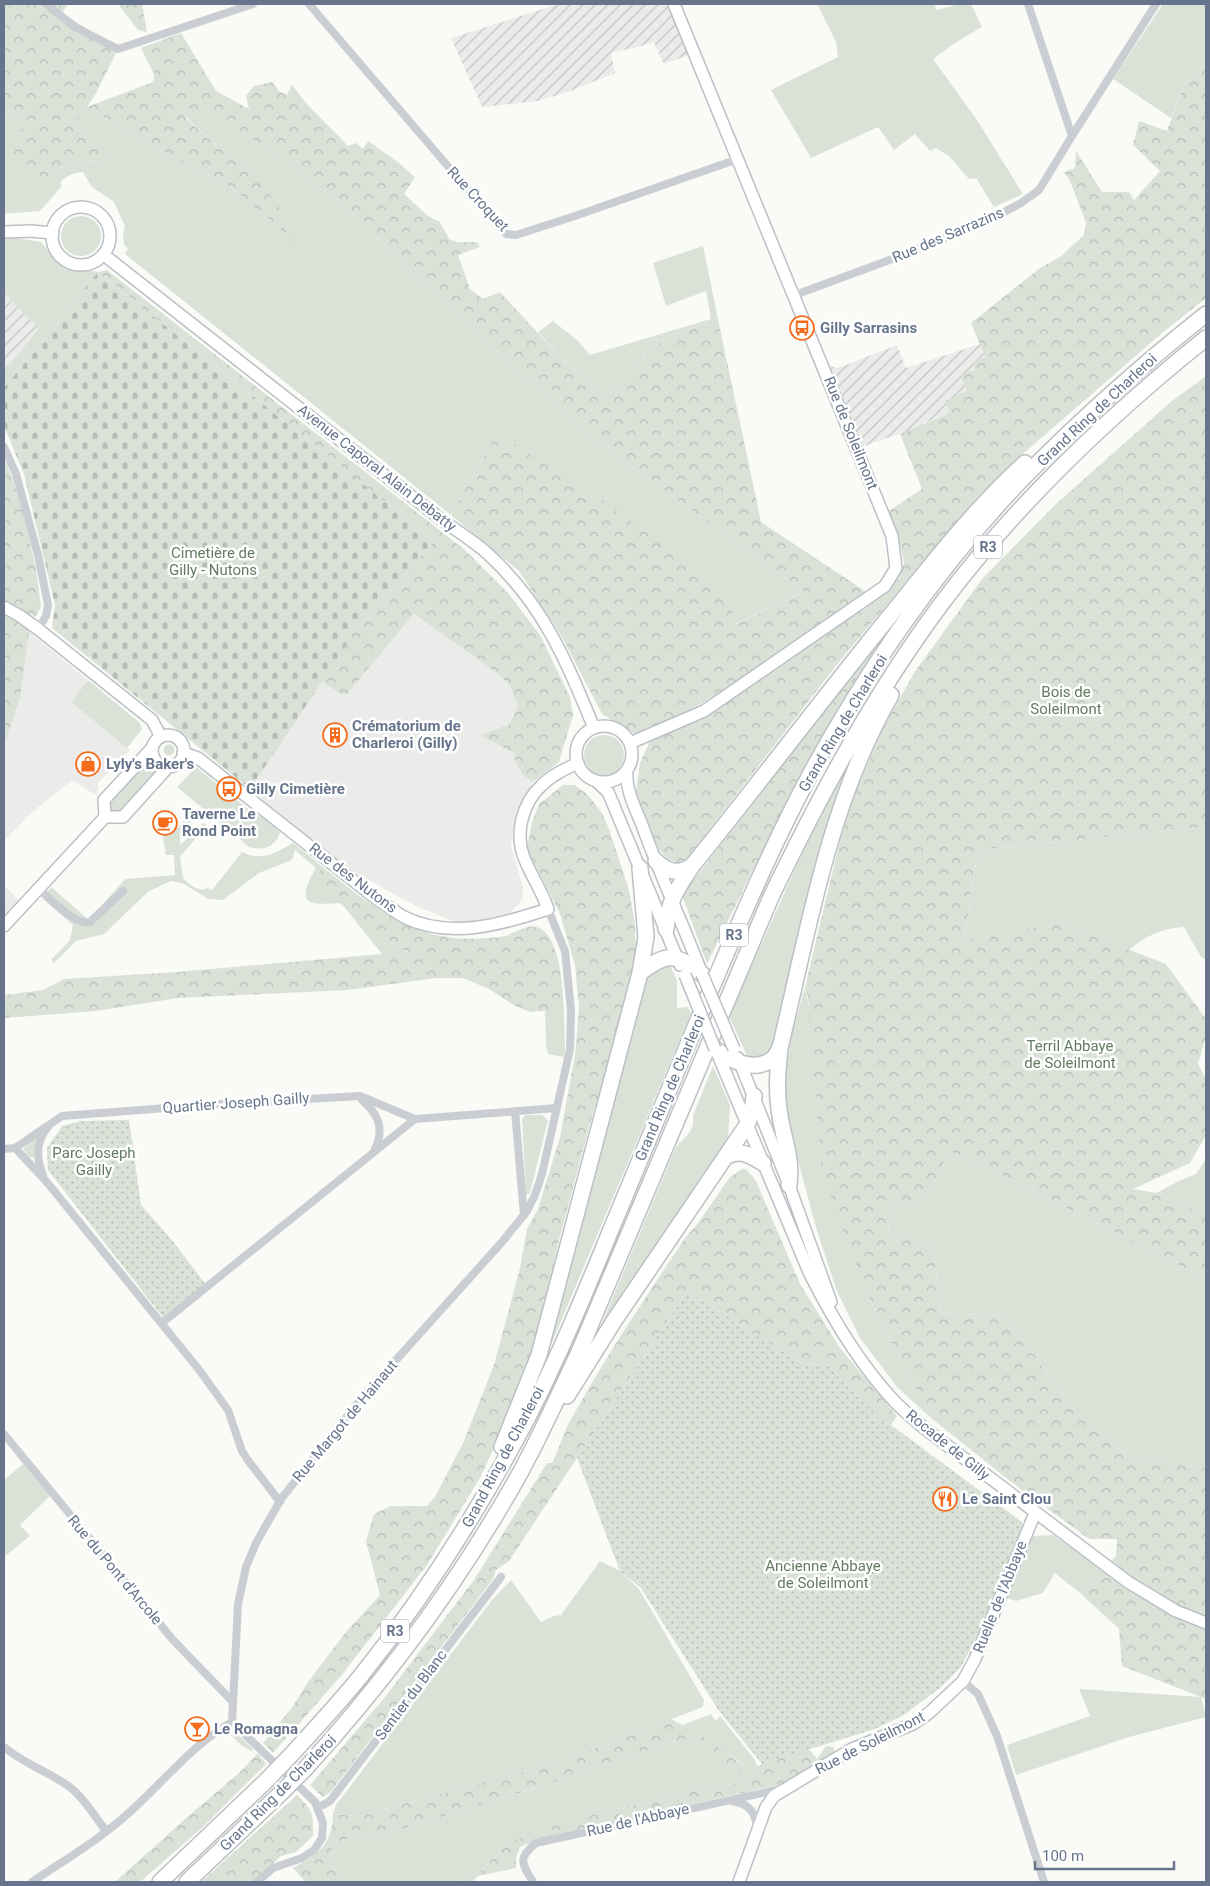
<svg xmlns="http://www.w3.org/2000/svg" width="1210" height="1886" font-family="Roboto,sans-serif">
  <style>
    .built { fill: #ebebea }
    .industrial { fill: url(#industrial-furrows) }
    .green { fill: #dae2d8 }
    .forest { fill: url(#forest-crowns) }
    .cemetery { fill: url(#cemetery-stones) }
    .park { fill: url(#park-dots) }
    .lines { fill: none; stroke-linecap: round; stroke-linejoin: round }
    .secondary-casing { stroke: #bcc0c6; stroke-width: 14 }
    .highway-casing { stroke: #bcbfc3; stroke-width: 18 }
    .street { stroke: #cacdd2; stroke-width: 8 }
    .secondary { stroke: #fff; stroke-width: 11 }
    .highway { stroke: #fff; stroke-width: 15 }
    .secondary-bridge-casing { stroke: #bcc0c6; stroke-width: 14; stroke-linecap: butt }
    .highway-bridge-casing { stroke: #bcbfc3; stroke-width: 18; stroke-linecap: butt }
    .secondary-bridge { stroke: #fff; stroke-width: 11 }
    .highway-bridge { stroke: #fff; stroke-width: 15 }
    .labels { text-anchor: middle; stroke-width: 5; stroke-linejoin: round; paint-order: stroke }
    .shield { fill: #fff; stroke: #949eae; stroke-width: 1 }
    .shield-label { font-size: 14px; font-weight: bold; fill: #66758c }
    .street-label { font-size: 15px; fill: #66758c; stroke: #fff }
    .poi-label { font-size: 15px; font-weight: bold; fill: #66758c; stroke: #fff; text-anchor: start }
    .park-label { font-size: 15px; fill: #637c61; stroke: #fff }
  </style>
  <defs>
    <pattern id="industrial-furrows" width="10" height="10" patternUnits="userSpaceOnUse" patternTransform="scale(1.25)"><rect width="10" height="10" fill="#ebebea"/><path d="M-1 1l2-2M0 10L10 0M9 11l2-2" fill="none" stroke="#c2c3c4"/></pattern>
    <pattern id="forest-crowns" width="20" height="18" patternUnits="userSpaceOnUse" patternTransform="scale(1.25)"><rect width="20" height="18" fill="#dae2d8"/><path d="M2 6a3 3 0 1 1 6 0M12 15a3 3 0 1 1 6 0" fill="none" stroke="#b5bcb5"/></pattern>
    <pattern id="cemetery-stones" width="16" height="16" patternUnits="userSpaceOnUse" patternTransform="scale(1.25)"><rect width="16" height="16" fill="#dae2d8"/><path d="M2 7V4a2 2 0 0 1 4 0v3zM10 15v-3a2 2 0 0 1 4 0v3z" fill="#b5bcb5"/></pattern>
    <pattern id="park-dots" width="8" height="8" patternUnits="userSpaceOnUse" patternTransform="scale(1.25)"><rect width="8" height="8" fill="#dae2d8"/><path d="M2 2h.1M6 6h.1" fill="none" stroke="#b5bcb5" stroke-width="1.8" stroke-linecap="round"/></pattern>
  </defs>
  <rect width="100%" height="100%" fill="#fafaf7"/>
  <path class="built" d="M414 614 500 675 511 688 518 707 509 725 481 735 514 753 527 778 533 782 516 818 511 845 523 888 522 900 508 915 460 924 414 905 347 868 250 789 321 681 341 694H347Z
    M29 632 88 680 71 702 130 750 98 783 97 796 72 780 31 813 5 840 4 745 20 699Z
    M4 886 20 901 4 919Z"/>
  <path class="industrial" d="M559 4H674L695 53 664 64 654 43 611 53 615 73 568 92 538 101 482 107 451 38Z
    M6 292 9 298 40 328 4 372V293Z
    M980 344 985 357 976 370 967 391 951 413 924 423V425L862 447 830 366 838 368 897 345 906 368Z"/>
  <path class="green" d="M817 4H934L937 10 959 4H971L982 27 955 43 933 59 977 120 1023 194 994 207 976 178 969 179 949 156 936 148 930 151 915 134 894 150 878 127 811 158 771 90 838 57 836 42Z
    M1163 4H1206V63L1184 85 1171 118 1113 79Z
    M86 107 145 142 227 185 276 224 294 241 256 175 216 145 185 116 210 110 275 153 359 219 442 301 589 435 804 592 735 624 497 433 451 515 125 254 128 249 124 245 123 236 125 226 114 202 92 187 83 172C74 173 66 175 60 183L62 186 40 211 4 214V116L9 110 26 123 52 176 72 160 98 162 116 156 73 126Z
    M61 236a20 20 0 1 1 40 0a20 20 0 1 1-40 0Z
    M16 238 41 242 61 265 98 272 4 388V372L39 328 9 298 6 292 4 293V239Z
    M703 246 718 319 664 338 607 397 564 361 538 332 553 321 578 341 590 355 711 319 706 291 666 306 653 263Z
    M88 680 139 722 142 729 127 748 71 702Z
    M584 755a20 20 0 1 1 40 0a20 20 0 1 1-40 0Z
    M163.5 750a5.5 5.5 0 1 1 11 0a5.5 5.5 0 1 1-11 0Z
    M851 759C815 853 797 952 774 1050L756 1060 747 1056 729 1016 810 836Z
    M149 760 159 770 119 811 112 813 110 811 109 805 113 798Z
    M196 767 253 813 265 818 280 832C276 847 263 851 249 847L177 787Z
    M186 817 191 821 187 833H180V845L203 823 207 825 180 857 183 878C190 885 198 892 208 888L212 890 242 852C263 862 275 853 293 843L324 868 317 873 316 880C340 902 365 923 391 943 398 947 406 949 410 956L382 954 341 903C304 906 296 902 316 868L295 850 292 860 259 873 223 900 208 899 182 883 171 881 149 891 104 934 76 941 53 964 52 959 70 940 73 925 43 899 51 887 89 920 125 879 175 875 174 855H166L162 832 172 831V828H178Z
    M1206 827V959L1201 957 1184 927C1163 928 1145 936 1129 950L1060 923 964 942 978 850Z
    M665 965H670L677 981V1008L688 1007 691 1013 545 1359 643 986 651 972Z
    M805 987 865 1290 931 1418 897 1387 860 1338 836 1289 815 1224 787 1119 784 1079 792 1034Z
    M564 1009 565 1051 564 1057 548 1054 546 1046 545 1010Z
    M713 1066 730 1105 728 1139 592 1347 676 1147 690 1132 693 1125V1115Z
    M525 1115H542L548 1120 530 1193 526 1195 522 1119Z
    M40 1134 34 1158 29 1157 23 1149 34 1136Z
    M949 1151 984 1166 1206 1279V1468L1133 1460 1077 1413 1006 1316 941 1313 933 1246 888 1233 891 1201 924 1202Z
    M1206 1159V1217L1193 1209 1156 1193 1181 1180 1196 1174Z
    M23 1464 50 1496 20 1525 30 1536 4 1557V1480Z
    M1053 1535 1103 1570 1080 1593 1055 1573 1043 1593 1016 1601 1004 1597 1031 1536Z
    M600 1561 620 1571 639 1589 704 1700 703 1707 562 1761 359 1816 333 1814 336 1805 492 1600 511 1580 541 1622 554 1616 561 1615Z
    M1079 1689 1201 1697 1206 1717 1129 1737 1016 1775 1007 1745 1090 1716Z
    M711 1714 714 1719 717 1720 720 1716 755 1760 757 1766 745 1780 739 1783 717 1786 590 1815 507 1843 477 1876 457 1882H345L329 1863 333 1842 392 1832 561 1780 635 1754 683 1739 692 1740 738 1774 745 1765 683 1725Z
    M227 1731C237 1732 246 1742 253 1749V1752L242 1746Z"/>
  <path class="forest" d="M4 4H68L62 13 118 49 96 93 87 107 153 82 154 74 141 48 181 33 216 91 249 109 246 96 254 86 273 82 279 91 287 95 292 85 305 102 348 146 356 143 363 149 368 141 399 163 415 177 404 194 428 216 440 222 449 239 457 242H477L480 247 458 255 470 289 483 299 500 292 564 361 607 397 664 338 718 319 761 522 871 595 838 611 763 665 700 704 650 731 634 733 602 714 563 639 519 571 451 515 497 433 597 496 685 562 730 606 736 624 804 592 589 435 442 301 359 219 275 153 210 111 185 117 216 145 256 175 295 230 294 242 276 224 227 185 145 142 86 107 73 126 117 156 98 162 72 160 52 176H41L18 168 6 156 26 123 9 110 4 116Z
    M118 4H142L147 32 138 30Z
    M1206 63V298L1162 333 1016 460 918 567 835 667 682 865 667 859 658 848 636 792 640 763 653 734 701 720 782 665 858 610 892 587 900 576 904 563 901 547 889 511 922 489 900 434 950 413 945 401 967 391 960 375 975 370 973 362 985 357 971 323 1040 268 1060 257 1084 235 1086 223 1070 181 1064 172 1075 168 1076 151 1102 192H1129L1134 200 1160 171 1133 145 1139 121 1167 131 1184 85Z
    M107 270 465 550 508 593 540 635 570 697 573 715 559 762 533 782C522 776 515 765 514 753L480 735 509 725 518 707 511 688 500 675 414 614 347 694H341L321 681 356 631 434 541 98 272Z
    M1206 376V827L978 850 964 941 1060 923 1166 964 1206 1019V1036L1198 1064 1206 1079V1135L1190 1163 1133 1189 1156 1193 1193 1209 1206 1217V1279L984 1166 949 1151 924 1202 891 1201 888 1233 933 1246 941 1313 1006 1316 1077 1413 1133 1460 1206 1468V1699L1122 1666 1119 1629 1080 1593 1116 1556 1117 1539H1089L1010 1481 931 1418 865 1290 822 1172 808 998 805 987 846 815 882 730 914 673 982 579 1057 503 1172 401Z
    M4 457 12 477 23 513 36 568 41 607 36 617 4 602Z
    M4 613 22 621 29 632 20 699 4 745Z
    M875 651 831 720 782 810 707 964 682 895 833 700 866 654Z
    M563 785H575L588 795 602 813 609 829 629 890 635 925 636 955 607 1074 593 1113 559 1240 533 1357 511 1411 480 1478 427 1565 341 1676 273 1753 263 1743 293 1706 308 1682 346 1632 380 1595 366 1541 374 1514 391 1506H427L435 1497 463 1443 494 1365 520 1268 527 1229 538 1209 560 1137 575 1055 579 1007 575 965 560 914 527 848 532 822 539 804Z
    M324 868C374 908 418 945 487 938 493 938 501 937 506 936 517 932 528 923 539 928 560 936 563 990 564 1009L531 1012 515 1006 489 989 463 978H437L347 990 178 998 97 1011 4 1018V995L43 990 64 979 177 972 382 954 409 956 408 952C373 935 343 906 315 880L317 873Z
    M742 1169H746L756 1181 800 1284 840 1348 897 1416 891 1425 880 1420 828 1365 803 1364 687 1291 509 1561 496 1570 493 1579 330 1793 323 1797 310 1785 385 1697 474 1580 547 1463H552C559 1451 562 1435 570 1421 605 1358 645 1298 685 1238L698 1223 730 1177Z
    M671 1719 693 1730 745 1766 738 1775 692 1740 683 1739 635 1754 561 1780 392 1832 333 1842 329 1863 345 1882H306L293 1868C318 1854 332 1846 333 1814L359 1816 562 1761Z
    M826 1746 834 1747V1754L787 1783 541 1838 520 1847 516 1858V1868L478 1876 472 1882H457L477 1876 507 1843 538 1831 590 1815 717 1786 739 1783 745 1780 757 1766 762 1764 809 1749 817 1759Z
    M258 1753 266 1764 205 1825 140 1882H115L185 1819 239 1773Z
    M297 1795C314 1812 313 1813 313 1836L296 1852 281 1856 253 1882H201Z"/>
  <path class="cemetery" d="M98 272 434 541 356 631 250 789 52 628 55 605 24 474 4 426V388Z"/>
  <path class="park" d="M129 1120 141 1205 171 1239 207 1286 165 1320 48 1170 47 1148 62 1126 81 1121Z
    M687 1291 803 1364 828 1365 880 1420 891 1425 1022 1522V1528L996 1594 993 1596 981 1628 961 1667 941 1687 904 1715 875 1729 762 1764 719 1711 641 1588 620 1571 577 1458Z"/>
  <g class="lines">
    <g class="secondary-casing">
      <path id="secondary" d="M52 236a29 29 0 1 1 58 0a29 29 0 1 1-58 0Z
        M4 232 31 231 53 233
        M104 255 438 517C454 529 472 540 487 553 543 604 566 660 594 728
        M4 607 20 616 38 629 152 720 161 737
        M576 754a28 28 0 1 1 56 0a28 28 0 1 1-56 0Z
        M152 751a16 16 0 1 1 32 0a16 16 0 1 1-32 0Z
        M630 743 704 711 885 586 896 568 892 536 674 4
        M183 753 198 758 378 900C387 905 395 912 404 917 450 940 503 924 548 909 542 891 532 877 525 860 514 835 522 803 542 785 552 775 565 769 578 763
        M627 770C625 789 635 807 642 825 660 875 683 924 702 974
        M596 781 608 792 611 799 680 965
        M105 817H123L169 766
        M4 926 105 817 104 800 152 748
        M716 1050 809 1272C832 1318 860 1365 896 1403 905 1412 915 1420 924 1428L1128 1582 1176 1611 1206 1623
        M738 1058 789 1185 831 1302
        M739 1882 766 1807 774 1796 852 1749 913 1724 929 1713 963 1681 975 1659 1035 1513"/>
    </g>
    <g class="highway-casing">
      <path id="highway" d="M656 861C667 872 678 875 692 866
        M666 929C669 899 676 891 692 866 764 777 833 685 906 596 943 550 981 503 1025 463
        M640 973C668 951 675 954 702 974
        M715 1049C730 1060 752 1073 771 1060 775 1058 778 1051 780 1048
        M727 1156C742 1149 749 1155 763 1163
        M789 1185C793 1157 782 1136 779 1109 776 1088 778 1068 780 1048 809 927 829 803 891 695
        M567 1396 614 1321 747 1125 752 1111 754 1096
        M502 1447 539 1355 640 973 646 937 640 868
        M291 1755C314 1730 338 1704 360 1677 425 1596 481 1507 529 1415 559 1356 585 1293 610 1232 641 1157 672 1082 703 1008 737 928 771 847 812 771 870 665 941 563 1025 476 1082 418 1143 364 1206 314
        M305 1769C386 1680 456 1586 515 1482 539 1440 558 1396 579 1352L771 897C820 795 874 694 942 603 1017 503 1109 416 1206 338
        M160 1882 267 1780
        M187 1882 281 1793"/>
    </g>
    <path class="street" d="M46 4 75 27 118 49 253 4
      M309 4 506 234 516 235 575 216 738 159
      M1028 4 1072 136
      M795 295 911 252 991 219 1021 203 1039 190 1072 136 1156 4
      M4 447 16 474 38 555 48 605 46 616 38 629
      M39 889C51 899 75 926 90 922L123 891
      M362 1100C378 1114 385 1128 375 1149
      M515 1111 524 1215
      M15 1148 46 1181 200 1371 228 1410 242 1451 247 1459 280 1502
      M4 1149 15 1148 62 1116 205 1105 360 1096 415 1119 557 1108
      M43 1175C36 1158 36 1141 48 1127
      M162 1323 415 1119
      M4 1434 173 1640 232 1701
      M963 1681 978 1694 997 1736 1044 1882
      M232 1722 315 1802 323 1823 322 1838 314 1850 302 1858 273 1868 257 1882
      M4 1747C24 1764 50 1772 71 1788 84 1798 96 1818 106 1831
      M732 1801C749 1804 755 1811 757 1828
      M317 1807 323 1805 330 1801 501 1577
      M32 1882C66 1859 102 1838 132 1810 164 1781 193 1744 232 1722L238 1604 246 1567 256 1543 281 1499 361 1399 502 1242 527 1211 535 1195 542 1174 570 1049 571 1011 565 951 548 909
      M533 1882C522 1864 517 1858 536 1843L781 1789"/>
    <use href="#secondary" class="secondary"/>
    <use href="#highway" class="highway"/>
    <g class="secondary-bridge-casing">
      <path id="secondary-bridge" d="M702 974 734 1049
        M685 975 715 1049"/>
    </g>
    <g class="highway-bridge-casing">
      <path id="highway-bridge" d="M267 1780 291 1755
        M281 1793 305 1769"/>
    </g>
    <use href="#secondary-bridge" class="secondary-bridge"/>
    <use href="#highway-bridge" class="highway-bridge"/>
  </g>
  <defs>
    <g id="bus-ring" transform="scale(1.25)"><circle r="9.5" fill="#fff" stroke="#f56d1c" stroke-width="1.5"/><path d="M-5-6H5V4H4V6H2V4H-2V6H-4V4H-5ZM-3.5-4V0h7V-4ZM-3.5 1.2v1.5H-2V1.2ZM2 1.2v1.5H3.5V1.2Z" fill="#f56d1c"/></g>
    <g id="building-ring" transform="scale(1.25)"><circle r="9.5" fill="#fff" stroke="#f56d1c" stroke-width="1.5"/><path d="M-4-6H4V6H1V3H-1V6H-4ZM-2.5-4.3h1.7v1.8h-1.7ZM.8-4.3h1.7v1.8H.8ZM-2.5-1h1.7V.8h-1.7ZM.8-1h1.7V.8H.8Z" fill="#f56d1c"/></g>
    <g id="shop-ring" transform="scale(1.25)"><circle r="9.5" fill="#fff" stroke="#f56d1c" stroke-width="1.5"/><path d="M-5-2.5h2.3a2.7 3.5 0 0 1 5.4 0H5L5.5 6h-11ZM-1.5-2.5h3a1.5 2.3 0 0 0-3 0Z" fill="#f56d1c"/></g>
    <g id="cafe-ring" transform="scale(1.25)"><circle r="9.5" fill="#fff" stroke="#f56d1c" stroke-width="1.5"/><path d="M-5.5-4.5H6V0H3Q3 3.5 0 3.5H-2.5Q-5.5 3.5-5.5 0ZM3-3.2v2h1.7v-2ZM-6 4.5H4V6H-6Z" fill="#f56d1c"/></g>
    <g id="restaurant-ring" transform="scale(1.25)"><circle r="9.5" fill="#fff" stroke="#f56d1c" stroke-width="1.5"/><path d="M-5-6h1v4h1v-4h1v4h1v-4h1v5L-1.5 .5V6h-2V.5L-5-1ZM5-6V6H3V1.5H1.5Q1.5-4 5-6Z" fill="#f56d1c"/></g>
    <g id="bar-ring" transform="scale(1.25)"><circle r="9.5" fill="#fff" stroke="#f56d1c" stroke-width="1.5"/><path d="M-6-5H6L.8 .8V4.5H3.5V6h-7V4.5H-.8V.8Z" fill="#f56d1c"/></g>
  </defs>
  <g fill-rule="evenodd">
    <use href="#bus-ring" x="802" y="328"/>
    <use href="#building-ring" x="335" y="735"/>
    <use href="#shop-ring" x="88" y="764"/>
    <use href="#bus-ring" x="229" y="789"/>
    <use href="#cafe-ring" x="165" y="823"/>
    <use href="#restaurant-ring" x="945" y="1499"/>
    <use href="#bar-ring" x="197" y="1729"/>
  </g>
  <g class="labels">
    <g class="shield">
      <rect x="974" y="535.5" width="28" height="23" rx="4"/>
      <rect x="720" y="923.5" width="28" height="23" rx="4"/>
      <rect x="381" y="1619.5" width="28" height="23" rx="4"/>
    </g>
    <g class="shield-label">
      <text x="988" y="552">R3</text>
      <text x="734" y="940">R3</text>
      <text x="395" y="1636">R3</text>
    </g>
    <g class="street-label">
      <text transform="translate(478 199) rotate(47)" y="5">Rue Croquet</text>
      <text transform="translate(948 235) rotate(-23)" y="5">Rue des Sarrazins</text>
      <text transform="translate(1097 410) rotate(-43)" y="5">Grand Ring de Charleroi</text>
      <text transform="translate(851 433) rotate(68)" y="5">Rue de Soleilmont</text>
      <text transform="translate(377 468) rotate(38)" y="5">Avenue Caporal Alain Debatty</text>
      <text transform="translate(843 723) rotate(-59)" y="5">Grand Ring de Charleroi</text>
      <text transform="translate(353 878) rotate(37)" y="5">Rue des Nutons</text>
      <text transform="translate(670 1088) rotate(-67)" y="5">Grand Ring de Charleroi</text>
      <text transform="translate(236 1103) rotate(-4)" y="5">Quartier Joseph Gailly</text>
      <text transform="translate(345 1421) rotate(-50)" y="5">Rue Margot de Hainaut</text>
      <text transform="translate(948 1445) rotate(39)" y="5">Rocade de Gilly</text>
      <text transform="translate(503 1457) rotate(-62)" y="5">Grand Ring de Charleroi</text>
      <text transform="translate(115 1570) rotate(50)" y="5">Rue du Pont d'Arcole</text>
      <text transform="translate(1000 1597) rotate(-68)" y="5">Ruelle de l'Abbaye</text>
      <text transform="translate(411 1695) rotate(-53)" y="5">Sentier du Blanc</text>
      <text transform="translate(870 1743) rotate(-27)" y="5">Rue de Soleilmont</text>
      <text transform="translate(278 1793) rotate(-45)" y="5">Grand Ring de Charleroi</text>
      <text transform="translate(638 1820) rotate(-13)" y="5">Rue de l'Abbaye</text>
    </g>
    <g class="poi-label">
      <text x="820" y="333">Gilly Sarrasins</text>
      <text x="352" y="731">Crématorium de<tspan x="352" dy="17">Charleroi (Gilly)</tspan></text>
      <text x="106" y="769">Lyly's Baker's</text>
      <text x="246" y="794">Gilly Cimetière</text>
      <text x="182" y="819">Taverne Le<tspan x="182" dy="17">Rond Point</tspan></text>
      <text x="962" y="1504">Le Saint Clou</text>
      <text x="214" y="1734">Le Romagna</text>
    </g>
    <g class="park-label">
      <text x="213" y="558">Cimetière de<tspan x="213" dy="17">Gilly - Nutons</tspan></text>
      <text x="1066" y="697">Bois de<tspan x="1066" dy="17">Soleilmont</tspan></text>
      <text x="1070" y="1051">Terril Abbaye<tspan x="1070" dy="17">de Soleilmont</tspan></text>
      <text x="94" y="1158">Parc Joseph<tspan x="94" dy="17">Gailly</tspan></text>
      <text x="823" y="1571">Ancienne Abbaye<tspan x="823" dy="17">de Soleilmont</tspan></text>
    </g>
  </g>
  <rect width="1210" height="1886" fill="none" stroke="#66758c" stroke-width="10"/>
  <path d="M1035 1861v8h139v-8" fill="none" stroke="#66758c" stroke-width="2.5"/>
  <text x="1042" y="1861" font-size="15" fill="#66758c" stroke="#ffffff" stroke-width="4" paint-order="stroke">100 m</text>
</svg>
